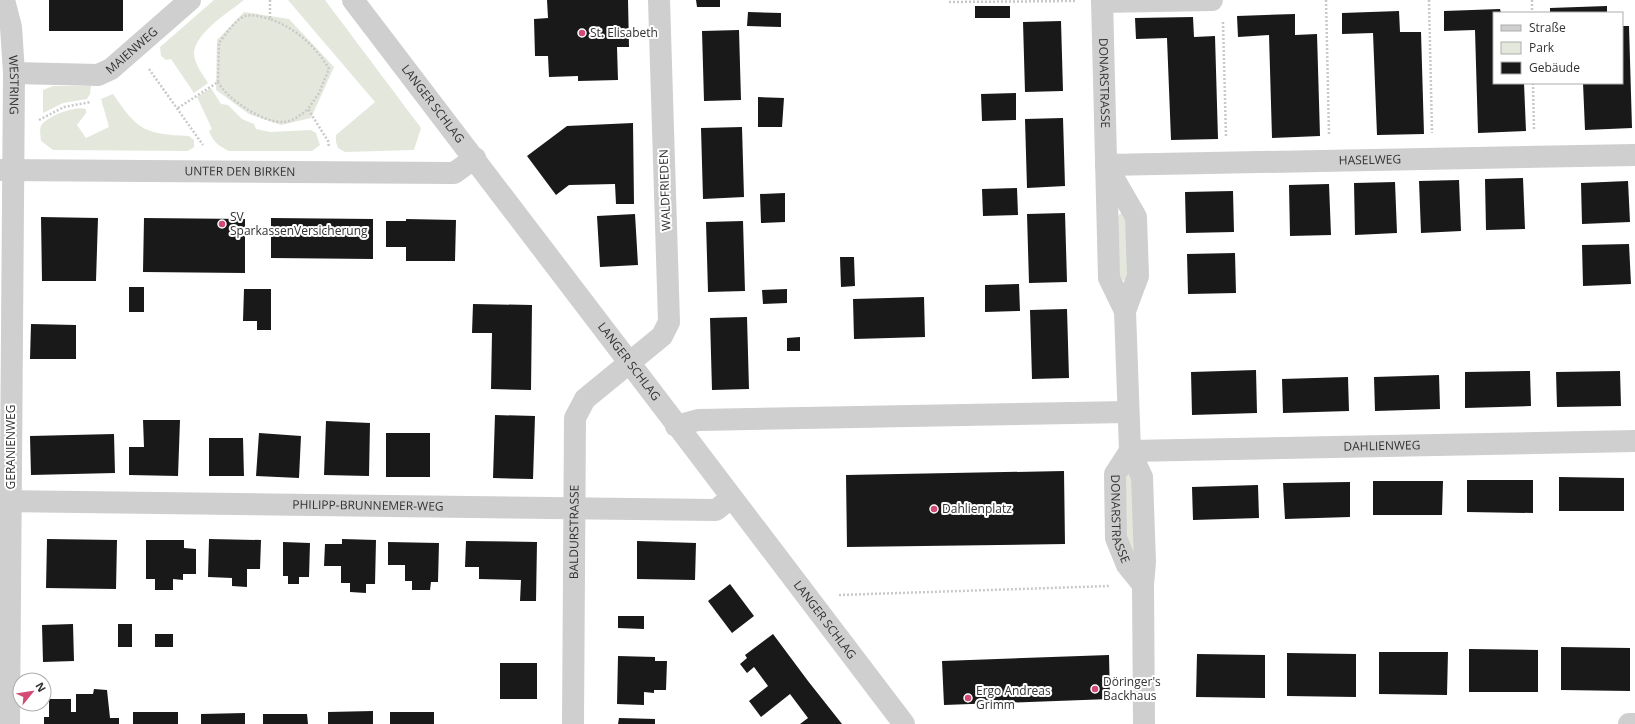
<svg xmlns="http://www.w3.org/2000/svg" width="1635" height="724" font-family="'Open Sans',sans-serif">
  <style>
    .green { fill: #e4e8dc }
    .building { fill: #191919 }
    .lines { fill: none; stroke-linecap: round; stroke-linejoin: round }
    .path { stroke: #c9c9c9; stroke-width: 2.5; stroke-dasharray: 2 2; stroke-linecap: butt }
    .minor { stroke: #cfcfcf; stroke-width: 22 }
    .poi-dot { fill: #d24b74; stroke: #fff; stroke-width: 1.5 }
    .labels { text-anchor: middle; stroke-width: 4; stroke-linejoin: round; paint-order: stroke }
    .poi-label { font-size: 12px; fill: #323232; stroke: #fff; text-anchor: start }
    .street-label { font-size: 12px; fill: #323232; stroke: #fff }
  </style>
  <rect width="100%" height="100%" fill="#fff"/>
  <path class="green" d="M214 0H244C229 12 195 33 194 53 194 63 203 75 208 83L194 93 171 59 166 60 161 56 160 47Z
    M288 0H325L421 128 414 150 345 152 338 148 336 142V135L375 102Z
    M244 12 289 19 334 67 311 118 281 125 249 114 216 90 217 40Z
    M53 86H91L90 94 87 99 63 103 43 113V90Z
    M211 88 221 104 228 105 242 119 254 124 256 129 270 132 311 130 316 133 320 145 312 151H229C219 146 213 142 209 131L212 129 197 97Z
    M113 94C138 131 145 134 189 136L194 140V147L188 151 53 150 41 141C41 137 39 130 41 126 46 116 76 105 86 109V113L77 125 86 138 109 127 101 99Z
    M1124 211 1134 274 1124 281 1116 274 1114 219Z
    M1130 464 1140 562 1121 537V469Z"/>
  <path class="building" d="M49 0H123V31H49Z
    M547 0H628L629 47H617L618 80 578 81V76L549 77 548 56H535L534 19 548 18Z
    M696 0H720V7H697Z
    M975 6H1010V18H975Z
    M1607 6V13H1550V8Z
    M1500 9 1501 13H1494V83H1524L1526 131 1478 133 1475 30 1444 31V11Z
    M1399 11 1400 32H1421L1424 134 1377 135 1373 33 1342 34V13Z
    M748 12 781 13V27L747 26Z
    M1295 14V35L1317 34 1320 136 1272 138 1269 35 1238 37 1237 16Z
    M1193 17 1194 37 1215 36 1218 139 1171 140 1167 38 1136 39 1135 18Z
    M1061 21 1063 91 1025 92 1023 22Z
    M1622 26H1629L1632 128 1585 130 1583 83H1622Z
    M739 30 741 100 704 101 702 31Z
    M1016 93V120L982 121 981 94Z
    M758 97 784 98 782 127H758Z
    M1063 118 1065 186 1027 188 1025 119Z
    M633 123 634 204H616L615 184 569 185 556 195 527 156 567 126Z
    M742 127 744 197 703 199 701 128Z
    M1523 178 1525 229 1486 230 1485 179Z
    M1459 180 1461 231 1421 233 1419 181Z
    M1628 181 1630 222 1582 224 1581 183Z
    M1395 182 1397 233 1355 235 1354 183Z
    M1329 184 1331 235 1290 236 1289 185Z
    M1017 188 1018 215 983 216 982 189Z
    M1233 191 1234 232 1186 233 1185 192Z
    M785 193V222L761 223 760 194Z
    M1065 213 1067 282 1029 283 1027 214Z
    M635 214 638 265 600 267 597 216Z
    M41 217 98 218 96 281H42Z
    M144 218 245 219V273L143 272Z
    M271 218 373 219V259L271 258Z
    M406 219 456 220 455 261H406V247H386V221H406Z
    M743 221 745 291 708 292 706 222Z
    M1629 244 1631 284 1583 286 1582 245Z
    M1235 253 1236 293 1188 294 1187 254Z
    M840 257H854L855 286 841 287Z
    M1019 284 1020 311 985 312V285Z
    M129 287H144V312H129Z
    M244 289H271V330H257V321H243Z
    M787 289V303L763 304 762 290Z
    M924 297 925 337 854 339 853 299Z
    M473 304 532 305 531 390 491 389 492 333H472Z
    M1067 309 1069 378 1032 379 1030 310Z
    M747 317 749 389 712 390 710 318Z
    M31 324 76 325V359H30Z
    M800 337V351H787V338Z
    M1256 370 1257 413 1192 415 1191 372Z
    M1530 371 1531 406 1465 408V372Z
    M1620 371 1621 406 1557 407 1556 372Z
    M1439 375 1440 409 1375 411 1374 377Z
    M1348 377 1349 411 1283 413 1282 379Z
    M495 415 535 416 533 479 493 478Z
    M143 420H180L178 476 129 475V447H144Z
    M326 421 370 423 369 476 324 475Z
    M259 433 301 436 299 478 256 476Z
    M386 433H430V477H386Z
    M114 434 115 473 31 475 30 436Z
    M209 438H243L244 476H209Z
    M1064 471 1065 544 847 547 846 475Z
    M1559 477 1624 478V511H1559Z
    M1467 480H1533V513L1467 512Z
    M1373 481H1443L1442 515H1373Z
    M1350 482V517L1285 519 1283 483Z
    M1258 485 1259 518 1193 520 1192 487Z
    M47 539 117 540 116 589 46 588Z
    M209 539 261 540 260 569H247V587L232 586V578L208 577Z
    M342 539 376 540 375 584H366V593L350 592V583H341V566H324L325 544H342Z
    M146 540H184V548L196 549V574H183V580L173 579V590H155V579H146Z
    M466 541 537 542 536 601H520L521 580 479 579V567H465Z
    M637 541 696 543 695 580 637 579Z
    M283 542 310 543 309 577H299V584H288V576H283Z
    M388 542 439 543 438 582H431L430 590H412V581H405V565H388Z
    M730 584 754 616 732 633 708 601Z
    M618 616H644V629L618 628Z
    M73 624 74 661 43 662 42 625Z
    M118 624H132V647H118Z
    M155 634H173V647H155Z
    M773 634 808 681 842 724H800L808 718 790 694 761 717 749 701 768 686 754 667 747 673 740 664 747 658 745 655Z
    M1561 647 1630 648V691L1561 690Z
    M1469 649 1538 650V692H1469Z
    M1379 652H1448L1447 695 1379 694Z
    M1287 653 1356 654V697L1287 696Z
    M1197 654 1265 655V698L1196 697Z
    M1109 655 1110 699 944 705 942 661Z
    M618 656 655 657V661H667L666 690H654V693L644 692V705L617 704Z
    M500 663H537V699H500Z
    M94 689 107 690 110 718H119V724H44V717H49V699H71V712H76V694H93Z
    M373 711V724H328V712Z
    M133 712H178V724H133Z
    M390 712H434V724H390Z
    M245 713V724H201V714Z
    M263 714H307L308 724H263Z
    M619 718 655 719V724H618Z"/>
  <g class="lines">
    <path class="path" d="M270 0V19C295 28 316 46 329 69L319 93 308 109 328 141 329 147
      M1326 0 1329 135
      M1429 0 1432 133
      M1532 0V13
      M949 2 1076 1
      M1223 22 1226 137
      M149 69 203 145
      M218 82C227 99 263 123 283 122 292 122 301 115 308 109
      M1533 83 1534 130
      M178 108 218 82 219 43C225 35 236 19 245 16 253 14 263 17 270 19
      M39 120 64 107 91 102
      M839 595 1110 586"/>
    <g class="minor">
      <path id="s1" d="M4 0 11 27 14 73 9 724"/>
      <path id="s2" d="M353 0C538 240 720 483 904 724"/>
      <path id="s3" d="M1102 0 1109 278 1125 311"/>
      <path d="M1102 2 1212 0"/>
      <path id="s4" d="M14 73 98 75 111 69 190 0"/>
      <path d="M1106 165 1136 217 1138 276 1125 311 1130 451 1142 477 1145 562 1143 585 1144 724"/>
      <path id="s5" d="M1106 165 1635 155"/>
      <path id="s6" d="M0 170 454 173 475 158"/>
      <path d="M676 426 698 420 1128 412"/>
      <path id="s7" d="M1130 451 1635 441"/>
      <path id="s8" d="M1130 451 1115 474 1116 538 1127 565 1143 585"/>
      <path id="s9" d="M0 501 716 510 731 498"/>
      <path id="s10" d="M573 724 575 418 585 399 662 336 669 322 659 0"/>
      <path d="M1629 724H1635"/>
    </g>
  </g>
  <g class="poi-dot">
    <circle cx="582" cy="33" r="4"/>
    <circle cx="222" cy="224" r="4"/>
    <circle cx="934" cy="509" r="4"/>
    <circle cx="1095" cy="689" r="4"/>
    <circle cx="968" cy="698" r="4"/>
  </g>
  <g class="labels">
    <g class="poi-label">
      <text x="590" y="37">St. Elisabeth</text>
      <text x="230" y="221">SV<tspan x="230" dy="14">SparkassenVersicherung</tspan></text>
      <text x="942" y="513">Dahlienplatz</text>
      <text x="1103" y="686">Döringer's<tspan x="1103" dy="14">Backhaus</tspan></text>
      <text x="976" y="695">Ergo Andreas<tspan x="976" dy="14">Grimm</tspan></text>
    </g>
    <g class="street-label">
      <text dy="4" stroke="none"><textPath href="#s4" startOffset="126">MAIENWEG</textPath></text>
      <text dy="4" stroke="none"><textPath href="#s3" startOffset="83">DONARSTRASSE</textPath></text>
      <text dy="4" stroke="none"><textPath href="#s1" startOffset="86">WESTRING</textPath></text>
      <text dy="4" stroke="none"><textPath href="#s2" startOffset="131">LANGER SCHLAG</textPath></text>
      <text dy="4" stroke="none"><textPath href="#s5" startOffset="264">HASELWEG</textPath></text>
      <text dy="4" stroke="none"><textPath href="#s6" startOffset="240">UNTER DEN BIRKEN</textPath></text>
      <text transform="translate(665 190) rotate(-92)" y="4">WALDFRIEDEN</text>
      <text dy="4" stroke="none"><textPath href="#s2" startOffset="455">LANGER SCHLAG</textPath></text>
      <text dy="4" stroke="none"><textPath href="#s7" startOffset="252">DAHLIENWEG</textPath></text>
      <text transform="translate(11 447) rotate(-90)" y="4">GERANIENWEG</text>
      <text dy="4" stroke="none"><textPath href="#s9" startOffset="368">PHILIPP-BRUNNEMER-WEG</textPath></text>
      <text dy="4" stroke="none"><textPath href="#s8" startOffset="73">DONARSTRASSE</textPath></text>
      <text dy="4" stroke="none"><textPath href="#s10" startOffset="192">BALDURSTRASSE</textPath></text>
      <text dy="4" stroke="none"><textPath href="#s2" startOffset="779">LANGER SCHLAG</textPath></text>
    </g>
  </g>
  <rect x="1493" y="12" width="130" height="72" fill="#ffffff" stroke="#adadad"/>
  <rect x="1501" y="25" width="20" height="6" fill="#cfcfcf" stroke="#adadad"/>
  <text x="1529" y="32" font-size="12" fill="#323232">Straße</text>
  <rect x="1501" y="42" width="20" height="12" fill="#e4e8dc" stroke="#adadad"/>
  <text x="1529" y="52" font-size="12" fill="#323232">Park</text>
  <rect x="1501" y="62" width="20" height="12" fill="#191919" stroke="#adadad"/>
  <text x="1529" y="72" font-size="12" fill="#323232">Gebäude</text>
  <g transform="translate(32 692) rotate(60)"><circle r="19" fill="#ffffff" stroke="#adadad"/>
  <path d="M0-3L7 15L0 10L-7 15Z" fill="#d24b74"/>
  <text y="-6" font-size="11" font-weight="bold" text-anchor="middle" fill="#323232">N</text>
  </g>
</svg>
